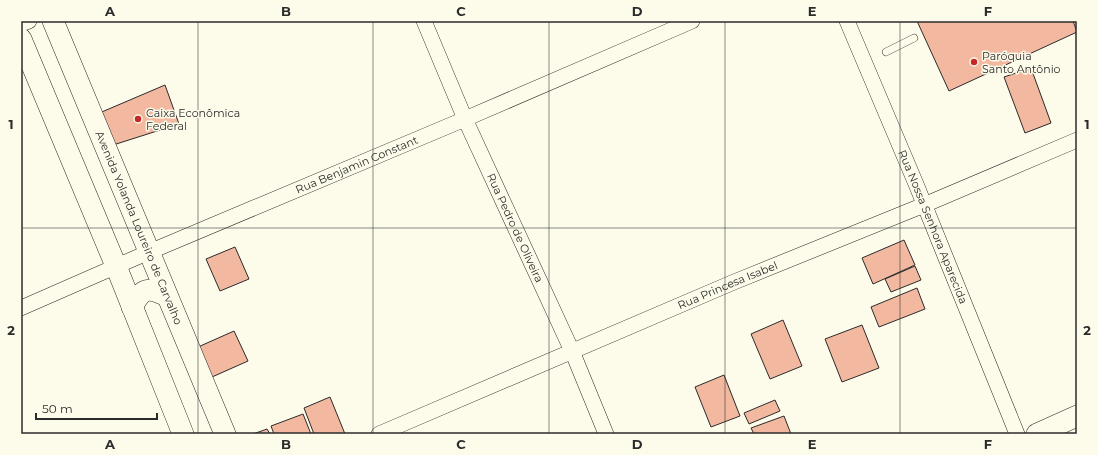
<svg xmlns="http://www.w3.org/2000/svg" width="1098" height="455" font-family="Montserrat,sans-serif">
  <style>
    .building { fill: #f2b8a0; stroke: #2b2b2b }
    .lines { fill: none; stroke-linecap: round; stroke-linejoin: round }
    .service-casing { stroke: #2b2b2b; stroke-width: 8 }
    .minor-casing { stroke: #2b2b2b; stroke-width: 16 }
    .secondary-casing { stroke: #2b2b2b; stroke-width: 22 }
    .service { stroke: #fdfbea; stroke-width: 7 }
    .minor { stroke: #fdfbea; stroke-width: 15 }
    .secondary { stroke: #fdfbea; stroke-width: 21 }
    .grid { fill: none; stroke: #2b2b2b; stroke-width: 1; stroke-opacity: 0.55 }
    .poi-dot { fill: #c62828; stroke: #fdfbea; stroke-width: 1.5 }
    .labels { text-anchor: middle; stroke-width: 3; stroke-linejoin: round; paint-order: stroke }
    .poi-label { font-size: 11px; fill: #2b2b2b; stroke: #fdfbea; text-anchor: start }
    .street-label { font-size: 11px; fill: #2b2b2b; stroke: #fdfbea }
    .neatline { fill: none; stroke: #2b2b2b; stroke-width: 1.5 }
    .grid-label { font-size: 13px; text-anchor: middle; font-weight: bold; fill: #2b2b2b }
  </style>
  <rect width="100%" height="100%" fill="#fdfbea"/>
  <path class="building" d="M917 21H1073L1077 32 949 91Z
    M1031 68 1051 123 1025 133 1004 77Z
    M165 85 179 124 110 146 97 114Z
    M904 240 915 265 873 284 862 258Z
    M235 247 249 279 220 291 206 259Z
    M915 266 921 280 891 292 885 279Z
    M917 288 925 309 879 327 871 307Z
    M783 320 802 366 770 379 751 334Z
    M862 325 879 368 842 382 825 339Z
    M234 331 248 361 212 377 198 347Z
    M724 375 740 416 711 427 695 387Z
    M330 397 345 434H314L304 408Z
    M775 400 780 411 749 424 744 413Z
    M303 414 311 434H274L271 426Z
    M784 416 791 434H754L751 428Z
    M267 429 270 434H253Z"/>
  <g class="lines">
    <g class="service-casing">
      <path id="service" d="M886 52 914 38"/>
    </g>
    <g class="minor-casing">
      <g id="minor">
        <path id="s1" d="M424 21 465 119 572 351 606 434"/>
        <path id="s2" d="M847 21 916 184 1017 434"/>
        <path d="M21 24 29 21"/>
        <path id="s3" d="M21 308 149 252 465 119 692 21"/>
        <path id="s4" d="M379 434 734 282 924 205 1077 140"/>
      </g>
    </g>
    <g class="secondary-casing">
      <g id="secondary">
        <path id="s5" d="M53 21 225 434"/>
        <path d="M21 39 116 266 183 434"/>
        <path d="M132 307C143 287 148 287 167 296"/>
        <path d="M1037 434 1077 416"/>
      </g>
    </g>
    <use href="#service" class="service"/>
    <use href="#minor" class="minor"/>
    <use href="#secondary" class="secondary"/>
  </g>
  <path class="grid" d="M198 21V434M373 21V434M549 21V434M725 21V434M900 21V434M21 228H1077"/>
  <g class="poi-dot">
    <circle cx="974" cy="62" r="4"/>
    <circle cx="138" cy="119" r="4"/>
  </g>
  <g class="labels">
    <g class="poi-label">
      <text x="982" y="60">Paróquia<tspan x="982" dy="13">Santo Antônio</tspan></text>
      <text x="146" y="117">Caixa Econômica<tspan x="146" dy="13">Federal</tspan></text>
    </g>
    <g class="street-label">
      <text dy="4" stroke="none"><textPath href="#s3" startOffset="365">Rua Benjamin Constant</textPath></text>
      <text dy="4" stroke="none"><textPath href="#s1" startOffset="226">Rua Pedro de Oliveira</textPath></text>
      <text dy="4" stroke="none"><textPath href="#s2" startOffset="223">Rua Nossa Senhora Aparecida</textPath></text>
      <text dy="4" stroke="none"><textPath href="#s5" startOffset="224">Avenida Yolanda Loureiro de Carvalho</textPath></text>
      <text dy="4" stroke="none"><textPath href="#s4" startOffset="379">Rua Princesa Isabel</textPath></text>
    </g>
  </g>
  <rect width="1098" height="455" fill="none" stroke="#fdfbea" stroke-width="44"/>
  <path d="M36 413v6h121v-6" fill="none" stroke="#2b2b2b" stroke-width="2"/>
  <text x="42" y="413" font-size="12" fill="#2b2b2b" stroke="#fdfbea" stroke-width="3" paint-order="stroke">50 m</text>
  <rect x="22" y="22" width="1054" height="411" class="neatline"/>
  <g class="grid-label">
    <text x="110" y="16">A</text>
    <text x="286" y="16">B</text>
    <text x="461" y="16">C</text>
    <text x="637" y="16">D</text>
    <text x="812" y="16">E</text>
    <text x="988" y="16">F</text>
    <text x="11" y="129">1</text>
    <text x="1087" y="129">1</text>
    <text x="11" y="335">2</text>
    <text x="1087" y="335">2</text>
    <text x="110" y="449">A</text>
    <text x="286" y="449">B</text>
    <text x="461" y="449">C</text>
    <text x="637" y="449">D</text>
    <text x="812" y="449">E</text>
    <text x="988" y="449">F</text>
  </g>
</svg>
